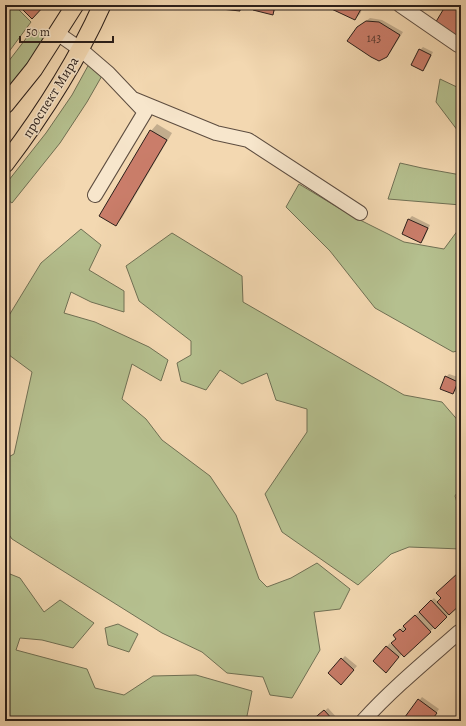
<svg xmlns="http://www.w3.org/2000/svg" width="466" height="726" font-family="Alegreya,serif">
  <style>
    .green { fill: #b5c08f; stroke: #707054 }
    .shadow { fill: #0003 }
    .building { fill: #ca7d6a; stroke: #2b1f1a }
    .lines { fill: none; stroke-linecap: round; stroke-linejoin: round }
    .minor-casing { stroke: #5d4d40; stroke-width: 16 }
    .major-casing { stroke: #2b1f1a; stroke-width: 19 }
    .minor { stroke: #f7e6cc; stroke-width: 14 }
    .major { stroke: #f3d8b1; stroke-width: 17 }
    .labels { text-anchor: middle; stroke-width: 3; stroke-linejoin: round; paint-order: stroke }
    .number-label { font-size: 12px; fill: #53362e }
    .street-label { font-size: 14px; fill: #2b1f1a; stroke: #f7e6cc }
  </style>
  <rect width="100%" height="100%" fill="#f3d8b1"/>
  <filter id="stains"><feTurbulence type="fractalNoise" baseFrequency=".005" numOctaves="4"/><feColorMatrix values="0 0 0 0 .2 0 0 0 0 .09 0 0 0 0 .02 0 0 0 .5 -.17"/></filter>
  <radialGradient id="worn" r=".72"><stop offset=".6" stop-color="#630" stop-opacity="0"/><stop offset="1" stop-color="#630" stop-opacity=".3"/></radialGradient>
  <path class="green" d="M5 5H21L18 9 31 22 5 57Z
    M34 28 48 38 5 94V66Z
    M89 64 103 74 87 102 60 143 12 203 5 198V185L46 133 72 95Z
    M440 79 461 89V135L436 102Z
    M400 163 422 168 461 175V205L388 199Z
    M299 184 352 216 404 242 444 249 461 226V350L453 352 375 308 330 251 286 207Z
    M81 229 101 245 89 270 124 291V312L91 302 71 292 64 313 95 322 149 347 168 360 161 381 132 364 122 399 146 419 162 440 210 476 236 515 259 579 267 587 291 578 317 563 350 589 340 609 314 612 320 650 292 698 270 695 263 677 227 673 202 652 162 633 12 539 5 529V459L14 454 32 372 5 352V322L41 263Z
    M172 233 242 276 243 302 404 395 442 402 461 424V486L455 496 461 515V549L409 547 391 554 358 585 282 532 265 494 307 432V409L276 400 267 373 242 384 220 370 206 390 181 381 177 363 191 355V341L139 301 126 266Z
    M5 572 20 578 44 612 60 600 94 623 73 648 42 640 20 638 16 650 87 669 95 688 124 695 153 676 196 675 252 691 246 721H5Z
    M118 624 138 634 129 652 108 645 105 628Z"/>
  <path class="shadow" d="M255 5H277L275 11 272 14Z
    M325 5H364L360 14 355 19Z
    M370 18 382 20 403 32 390 53 387 56 358 27Z
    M423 47 433 52 426 67 422 70 420 50Z
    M157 124 172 133 122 218 115 225 151 131Z
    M412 216 430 225 424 239 421 242 403 233 409 219Z
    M449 374 461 378 456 390 453 393 446 377Z
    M461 571V602L435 628V627L404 655 402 654 389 668 374 661 390 643 391 645 398 638 394 635 434 598 438 602 442 598 437 593Z
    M345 656 357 666 344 681 342 659Z
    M422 697 439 709 431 721H403Z
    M328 708 338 719 336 721H313Z"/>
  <path class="building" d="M25 5H45L32 19 22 9Z
    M194 5H240V11L193 6Z
    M254 5H275L273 15 253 10Z
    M323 5H356V6L361 9 355 20Z
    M446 5H461V23L460 26 461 27V31L457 38 434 25Z
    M366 21 379 22 400 35 387 57 379 61 371 57 347 41 357 27Z
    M419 49 431 55 423 71 411 65Z
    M150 130 167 140 116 226 99 216Z
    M408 219 428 228 421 243 402 234Z
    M445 376 458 382 453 394 440 389Z
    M458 573 461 576V604L449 615 437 602 441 598 436 593Z
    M431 600 447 617 435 629 419 612Z
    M415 615 431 632 404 657 391 643 396 639 393 635 400 629 403 632 406 629 403 626Z
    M386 646 399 657 386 673 373 661Z
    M341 658 354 670 341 685 328 673Z
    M418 699 437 713 431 721H402Z
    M324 710 334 721H311Z"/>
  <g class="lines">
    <g class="minor-casing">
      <path id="minor" d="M400 5 458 45
        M57 33 80 49 108 73 145 112 95 195
        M133 99 216 133 248 140 360 213
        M363 721C392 689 426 661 459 632H461"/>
    </g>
    <g class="major-casing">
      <path id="major" d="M5 105 34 69 75 5
        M5 164C43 114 76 63 102 5"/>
    </g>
    <use href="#minor" class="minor"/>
    <use href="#major" class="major"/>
  </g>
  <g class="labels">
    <g class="number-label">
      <text x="374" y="42">143</text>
    </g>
    <g class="street-label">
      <text transform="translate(50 97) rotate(-58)" y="5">проспект Мира</text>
    </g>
  </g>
  <rect width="466" height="726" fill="none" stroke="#f3d8b1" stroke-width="20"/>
  <rect x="6" y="6" width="454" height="714" fill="none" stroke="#2b1f1a" stroke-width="2"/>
  <rect x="10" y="10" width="446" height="706" fill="none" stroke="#2b1f1a"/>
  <path d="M20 36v6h93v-6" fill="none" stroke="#2b1f1a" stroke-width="2"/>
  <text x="26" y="36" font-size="12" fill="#2b1f1a" stroke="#f7e6cc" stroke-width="3" paint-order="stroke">50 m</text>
  <rect width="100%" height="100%" filter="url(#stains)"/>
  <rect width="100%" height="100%" fill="url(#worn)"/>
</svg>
